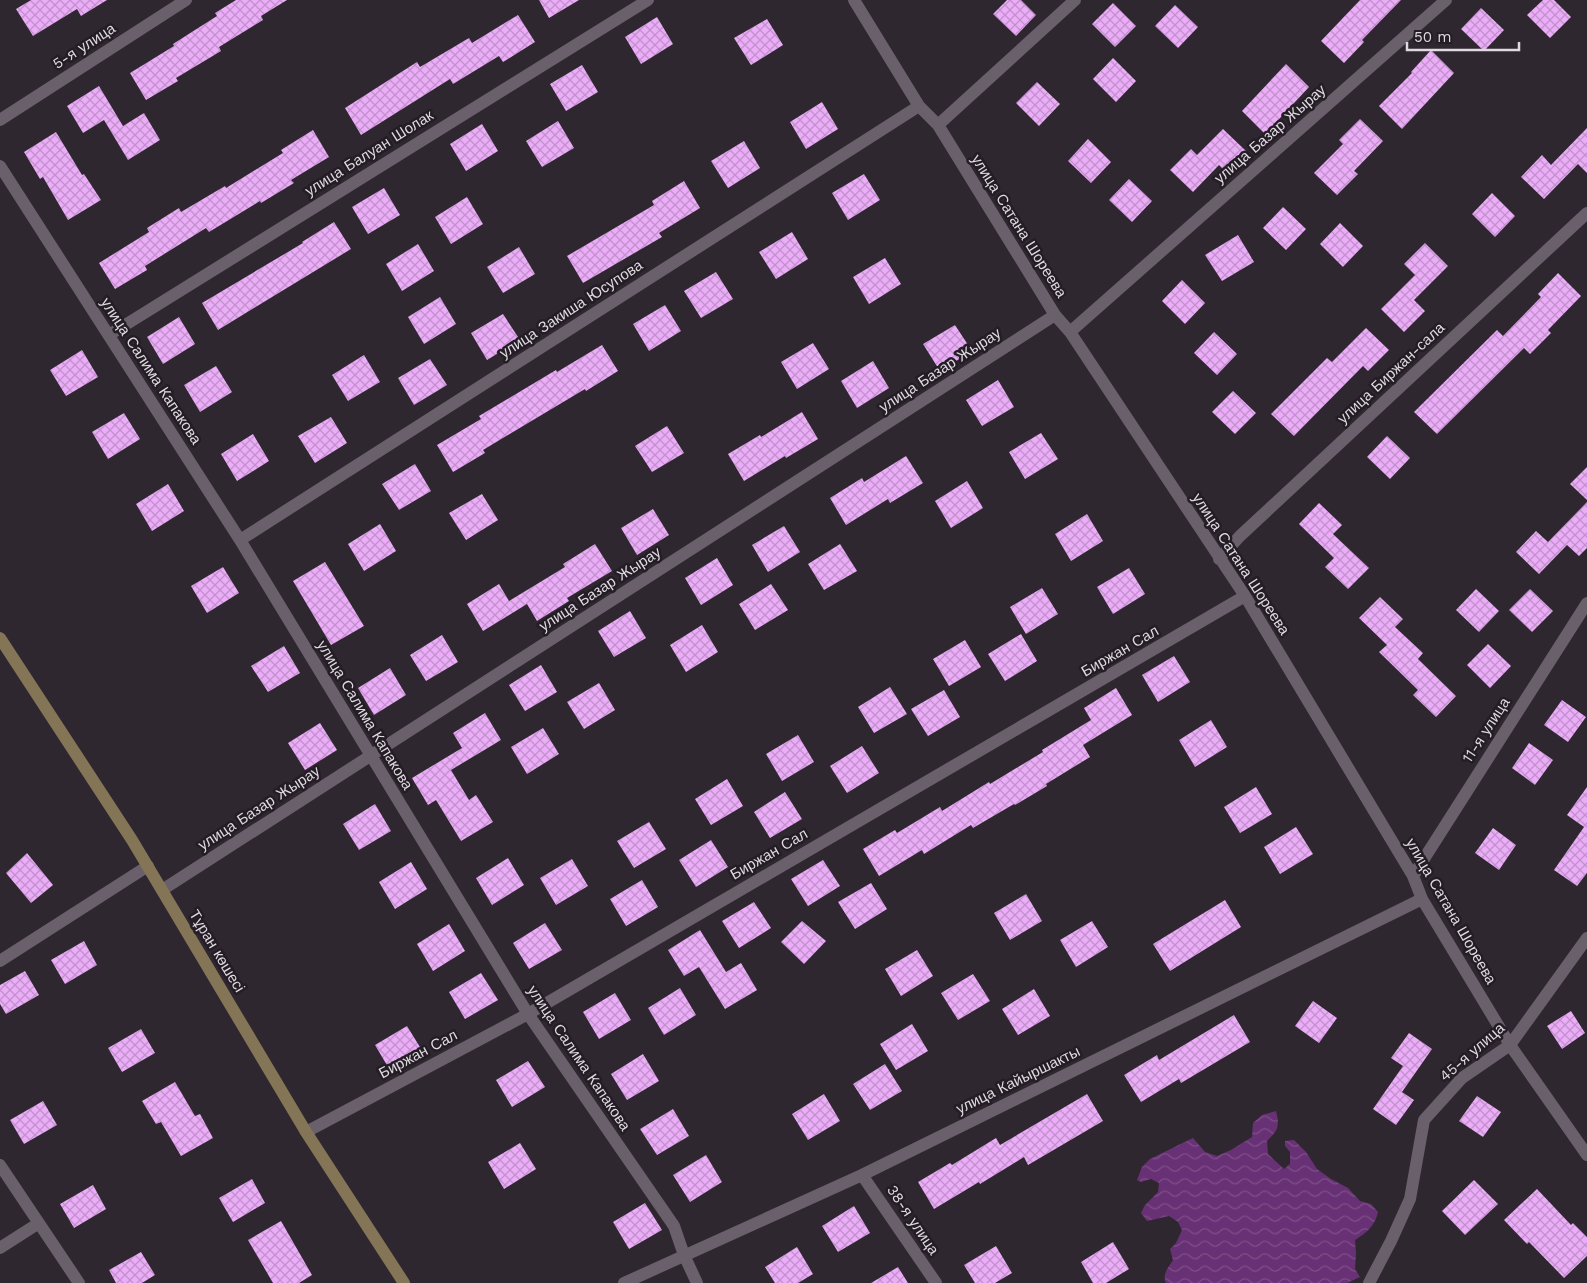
<svg xmlns="http://www.w3.org/2000/svg" width="1587" height="1283" font-family="'Work Sans',sans-serif">
  <style>
    .water { fill: url(#water-waves) }
    .building { fill: url(#building-cross-hatch) }
    .lines { fill: none; stroke-linecap: round; stroke-linejoin: round }
    .street { stroke: #69606b; stroke-width: 12 }
    .secondary { stroke: #837556; stroke-width: 12 }
    .labels { text-anchor: middle; stroke-width: 5; stroke-linejoin: round; paint-order: stroke }
    .street-label { font-size: 15px; fill: #dfdae0; stroke: #251d26 }
  </style>
  <defs>
    <pattern id="water-waves" width="16" height="10" patternUnits="userSpaceOnUse" patternTransform="scale(1.25)"><rect width="16" height="10" fill="#693175"/><path d="M0 5q4-4 8 0t8 0" fill="none" stroke="#7e4e88"/></pattern>
    <pattern id="building-cross-hatch" width="8" height="8" patternUnits="userSpaceOnUse" patternTransform="scale(1.25)"><rect width="8" height="8" fill="#ebacf8"/><path d="M0 0l8 8M0 8l8-8" fill="none" stroke="#c191cb"/></pattern>
  </defs>
  <rect width="100%" height="100%" fill="#2f2730"/>
  <path class="water" d="M1276 1111C1280 1127 1278 1130 1267 1141L1268 1154 1284 1169 1290 1164V1152L1285 1146V1141L1294 1140 1306 1152 1317 1169 1331 1179 1348 1188 1360 1201 1371 1204 1378 1212C1375 1226 1366 1233 1355 1240L1356 1253 1355 1269 1360 1277 1347 1283H1166C1162 1274 1168 1268 1173 1260L1170 1249 1176 1243 1182 1230 1178 1222 1169 1216 1147 1221 1141 1213 1145 1205 1158 1192 1159 1183 1151 1179 1141 1182 1137 1180 1142 1167 1150 1159 1193 1138 1205 1152 1217 1156 1231 1150 1252 1137 1253 1123 1262 1115Z"/>
  <path class="building" d="M31 0H107L81 16 77 9 33 36 16 9Z
    M236 0H287L261 16 263 20 219 47 221 51 176 78 178 81 146 100 130 73 174 46 173 44 217 16 215 13Z
    M539 0H579L549 18Z
    M1007 0H1021L1036 15 1016 36 993 14Z
    M1360 0H1401L1362 40 1364 42 1344 63 1321 41Z
    M1543 0H1554L1571 17 1550 38 1527 15Z
    M1113 3 1136 26 1115 47 1092 24Z
    M1175 5 1198 27 1178 48 1155 26Z
    M1481 8 1504 30 1484 51 1461 29Z
    M518 15 535 42 503 62 499 56 453 84 450 79 361 135 345 108 417 62 420 67 469 38 472 43Z
    M657 17 673 44 641 64 625 37Z
    M767 19 783 45 751 65 734 38Z
    M1431 50 1454 73 1402 129 1379 106 1412 73 1411 72Z
    M1113 58 1136 81 1116 102 1093 79Z
    M1286 64 1309 87 1265 134 1242 111Z
    M582 65 598 92 566 111 550 84Z
    M1037 82 1060 104 1039 126 1016 103Z
    M99 86 123 126 144 113 160 140 128 160 104 120 83 133 67 106Z
    M822 102 838 129 806 149 790 122Z
    M1360 119 1383 141 1354 171 1358 174 1337 195 1314 173 1343 144 1339 140Z
    M558 121 574 148 542 167 526 141Z
    M482 124 498 151 466 171 450 144Z
    M1587 128V173L1578 164 1544 199 1521 177 1542 155 1551 165Z
    M1223 129 1246 151 1226 172 1219 165 1193 192 1170 170 1191 149 1197 155Z
    M313 130 329 157 291 180 294 183 261 203 260 201 209 232 206 228 145 266 147 270 115 289 99 263 149 232 147 228 179 208 181 212 225 186 226 188 283 153 281 150Z
    M56 132 82 175 84 174 101 200 68 220 43 177 40 179 24 152Z
    M1088 139 1111 162 1091 183 1068 161Z
    M744 141 760 168 728 188 711 161Z
    M864 174 880 200 848 220 832 193Z
    M1129 179 1152 201 1132 222 1109 200Z
    M684 181 700 208 659 233 662 237 583 283 567 256 654 205 652 201Z
    M384 188 400 215 368 234 352 207Z
    M1492 193 1515 216 1495 237 1472 214Z
    M467 197 483 224 451 244 435 217Z
    M1283 207 1306 229 1286 250 1263 228Z
    M334 222 351 249 218 330 202 303 303 243 302 242Z
    M1340 223 1363 246 1343 267 1320 244Z
    M792 232 808 259 776 279 759 252Z
    M1238 235 1254 262 1222 281 1205 255Z
    M1425 243 1448 266 1414 300 1425 311 1404 332 1381 309 1415 275 1404 264Z
    M418 244 434 271 402 291 386 264Z
    M519 247 535 274 503 293 487 267Z
    M885 258 901 284 869 304 853 277Z
    M716 272 733 299 701 318 684 291Z
    M1558 273 1581 296 1548 330 1551 333 1530 354 1524 348 1437 434 1414 412 1497 330 1503 336 1541 297 1538 294Z
    M1182 280 1205 303 1185 324 1162 301Z
    M440 297 456 324 424 344 408 317Z
    M665 305 681 331 649 351 633 324Z
    M503 314 520 340 487 360 471 333Z
    M179 317 195 344 163 364 147 337Z
    M955 325 972 351 940 371 923 344Z
    M1366 328 1389 350 1368 371 1363 366 1294 436 1271 414 1327 358 1332 362Z
    M1214 332 1237 354 1217 375 1194 353Z
    M813 343 829 369 797 389 781 362Z
    M602 345 618 371 586 391 585 389 483 450 485 453 453 472 437 445 481 419 479 416 556 370 557 372Z
    M82 350 98 377 66 396 50 370Z
    M364 355 380 382 348 401 332 375Z
    M430 359 447 385 414 405 398 378Z
    M873 361 889 388 857 408 841 381Z
    M216 366 232 392 200 412 184 385Z
    M998 380 1014 407 982 426 966 400Z
    M1233 391 1256 413 1235 434 1212 412Z
    M802 412 818 439 786 458 785 456 744 481 728 454 760 435 761 437Z
    M124 413 140 439 108 459 92 432Z
    M331 417 347 443 315 463 298 436Z
    M667 426 684 453 652 472 635 446Z
    M1041 433 1058 459 1025 479 1009 452Z
    M253 434 269 461 237 481 221 454Z
    M1387 436 1410 458 1390 479 1367 457Z
    M906 456 923 483 890 503 888 499 846 525 830 498 862 478 864 482Z
    M415 464 431 491 399 510 382 484Z
    M1587 467V500L1570 484Z
    M967 481 983 508 951 528 935 501Z
    M168 484 184 511 152 531 136 504Z
    M482 494 498 520 466 540 449 513Z
    M1587 502V548L1579 556 1567 545 1539 574 1516 552 1536 531 1548 542Z
    M1319 503 1342 525 1333 534 1369 568 1348 589 1325 567 1334 558 1299 524Z
    M653 509 669 535 637 555 621 528Z
    M1087 514 1103 541 1071 561 1055 534Z
    M380 524 396 551 364 571 348 544Z
    M784 526 800 552 768 572 752 545Z
    M595 544 612 571 567 598 569 601 537 621 527 604 483 631 467 604 499 584 509 601 565 567 563 564Z
    M840 544 857 571 824 590 808 564Z
    M717 558 733 585 701 605 685 578Z
    M325 562 364 626 331 645 293 581Z
    M223 567 239 593 207 613 191 586Z
    M1129 568 1145 594 1113 614 1097 587Z
    M771 584 788 610 755 630 739 604Z
    M1042 588 1058 614 1026 634 1010 607Z
    M1476 589 1499 611 1479 632 1456 610Z
    M1530 589 1553 611 1532 632 1509 610Z
    M1380 597 1403 619 1395 627 1423 653 1418 659 1456 696 1436 717 1413 695 1418 690 1379 652 1387 645 1359 618Z
    M630 611 646 638 614 657 598 631Z
    M702 625 718 652 686 672 670 645Z
    M1021 634 1037 661 1005 681 988 654Z
    M442 635 458 662 426 681 410 655Z
    M965 640 981 667 949 686 933 659Z
    M1488 644 1511 666 1490 688 1467 665Z
    M284 646 300 673 268 692 251 666Z
    M1174 656 1190 682 1158 702 1142 675Z
    M541 665 557 692 525 711 509 685Z
    M390 668 406 695 374 715 358 688Z
    M599 683 615 710 584 729 567 702Z
    M890 687 907 714 874 733 858 707Z
    M1116 688 1132 715 1083 745 1090 757 1046 784 1047 786 1015 805 1014 804 973 828 971 825 924 854 922 850 879 876 863 849 895 830 897 833 940 807 942 811 989 782 990 784 1043 752 1042 750 1091 720 1084 708Z
    M944 690 960 717 928 736 911 709Z
    M1562 700 1586 717 1568 742 1544 725Z
    M485 713 501 740 451 770 469 800 476 795 493 822 461 841 436 800 428 805 412 778 462 748 453 733Z
    M1211 720 1227 747 1195 767 1179 740Z
    M320 723 337 750 305 770 288 743Z
    M543 728 559 754 527 774 511 747Z
    M798 735 814 762 782 781 766 754Z
    M1529 743 1553 760 1535 785 1512 768Z
    M862 746 879 773 847 793 830 766Z
    M727 779 743 806 711 825 695 799Z
    M1256 787 1272 814 1240 833 1224 807Z
    M1587 787V873L1577 886 1554 870 1584 827 1567 815Z
    M785 792 802 819 770 838 754 812Z
    M375 804 391 831 359 850 343 824Z
    M649 822 666 849 634 868 617 841Z
    M1296 827 1313 854 1280 874 1264 847Z
    M1493 828 1516 845 1499 870 1475 853Z
    M711 840 728 867 696 887 679 860Z
    M27 853 53 885 31 903 6 873Z
    M508 858 524 885 492 905 476 878Z
    M572 859 588 886 556 905 540 878Z
    M823 860 840 886 808 906 791 879Z
    M411 862 427 889 395 909 379 882Z
    M642 880 658 907 626 926 610 899Z
    M871 883 887 909 855 929 838 902Z
    M1026 894 1042 921 1010 940 994 913Z
    M1225 900 1241 927 1170 971 1153 944Z
    M754 902 771 928 739 948 722 921Z
    M802 921 826 941 804 964 781 942Z
    M1092 921 1108 947 1076 967 1060 940Z
    M545 923 562 950 529 969 513 943Z
    M449 924 465 951 433 971 417 944Z
    M700 930 726 972 741 963 757 990 725 1009 699 967 684 976 668 950Z
    M84 941 97 965 65 984 51 960Z
    M917 950 933 976 901 996 885 969Z
    M25 971 39 995 6 1014 0 1004V985Z
    M481 973 498 1000 465 1019 449 992Z
    M973 974 990 1001 958 1020 941 993Z
    M680 988 696 1015 664 1035 648 1008Z
    M1034 989 1050 1016 1018 1035 1002 1009Z
    M615 993 631 1020 599 1039 583 1012Z
    M1313 1001 1337 1018 1319 1043 1295 1026Z
    M1571 1011 1585 1033 1562 1049 1547 1026Z
    M1234 1015 1250 1042 1181 1083 1179 1079 1141 1102 1124 1075 1157 1055 1159 1060Z
    M912 1024 928 1051 896 1070 880 1044Z
    M407 1026 423 1052 391 1072 375 1045Z
    M141 1029 155 1053 122 1072 108 1048Z
    M1409 1033 1432 1049 1402 1092 1414 1100 1396 1125 1373 1109 1403 1066 1391 1058Z
    M643 1054 659 1081 627 1100 611 1074Z
    M528 1061 545 1087 512 1107 496 1080Z
    M885 1064 902 1091 870 1110 853 1084Z
    M175 1082 195 1116 200 1114 213 1138 181 1156 161 1122 156 1124 142 1101Z
    M824 1094 840 1121 808 1140 792 1114Z
    M1087 1094 1103 1121 1028 1165 1024 1157 980 1184 979 1182 934 1209 918 1182 950 1163 952 1165 996 1138 1000 1145Z
    M1477 1096 1501 1112 1483 1137 1459 1121Z
    M43 1101 57 1125 24 1144 10 1120Z
    M673 1109 689 1136 657 1155 640 1129Z
    M520 1143 536 1169 504 1189 488 1162Z
    M706 1155 722 1182 690 1202 673 1175Z
    M252 1179 265 1203 233 1222 219 1198Z
    M1474 1180 1498 1204 1465 1235 1442 1211Z
    M93 1185 106 1209 74 1228 60 1204Z
    M1537 1189 1571 1225 1573 1223 1587 1237V1256L1564 1278 1529 1242 1527 1244 1504 1220Z
    M645 1203 662 1230 629 1249 613 1222Z
    M854 1206 870 1233 838 1252 822 1226Z
    M281 1221 312 1275 299 1283H273L248 1240Z
    M1113 1242 1129 1269 1106 1283H1093L1081 1262Z
    M996 1246 1012 1273 995 1283H975L964 1265Z
    M797 1247 813 1274 798 1283H775L765 1267Z
    M141 1252 155 1275 142 1283H116L109 1270Z
    M898 1267 908 1283H871Z"/>
  <g class="lines">
    <path class="street" d="M854 0 919 106 938 125 1055 315 1070 332 1245 596 1413 876 1422 899 1510 1045 1587 1155
      M0 120 186 0
      M938 125 1075 0
      M0 166 240 540 528 1014 674 1226 684 1255 697 1283
      M1070 332 1446 0
      M109 335 648 0
      M240 540 919 106
      M1219 559 1240 536 1587 213
      M1413 876 1587 603
      M162 890 1055 315
      M0 961 148 866
      M306 1132 528 1014 1245 596
      M0 1165 79 1283
      M862 1175 936 1283
      M0 1248 39 1223
      M624 1283 862 1175 1422 899
      M1369 1283 1391 1241 1410 1199 1424 1120 1462 1078 1510 1045 1587 938"/>
    <path class="secondary" d="M0 638 132 840 306 1132 404 1283"/>
  </g>
  <g class="labels">
    <g class="street-label">
      <text transform="translate(84 46) rotate(-33)" y="5">5-я улица</text>
      <text transform="translate(1270 134) rotate(-41)" y="5">улица Базар Жырау</text>
      <text transform="translate(369 153) rotate(-32)" y="5">улица Балуан Шолак</text>
      <text transform="translate(1019 226) rotate(58)" y="5">улица Сатана Шореева</text>
      <text transform="translate(571 309) rotate(-33)" y="5">улица Закиша Юсупова</text>
      <text transform="translate(940 370) rotate(-33)" y="5">улица Базар Жырау</text>
      <text transform="translate(151 371) rotate(57)" y="5">улица Салима Капакова</text>
      <text transform="translate(1391 373) rotate(-43)" y="5">улица Биржан-сала</text>
      <text transform="translate(1241 564) rotate(57)" y="5">улица Сатана Шореева</text>
      <text transform="translate(600 589) rotate(-33)" y="5">улица Базар Жырау</text>
      <text transform="translate(1120 651) rotate(-30)" y="5">Биржан Сал</text>
      <text transform="translate(365 715) rotate(59)" y="5">улица Салима Капакова</text>
      <text transform="translate(1486 730) rotate(-57)" y="5">11-я улица</text>
      <text transform="translate(259 808) rotate(-33)" y="5">улица Базар Жырау</text>
      <text transform="translate(769 854) rotate(-30)" y="5">Биржан Сал</text>
      <text transform="translate(1451 911) rotate(60)" y="5">улица Сатана Шореева</text>
      <text transform="translate(217 951) rotate(59)" y="5">Тұран көшесі</text>
      <text transform="translate(1472 1052) rotate(-41)" y="5">45-я улица</text>
      <text transform="translate(418 1054) rotate(-28)" y="5">Биржан Сал</text>
      <text transform="translate(579 1058) rotate(56)" y="5">улица Салима Капакова</text>
      <text transform="translate(1018 1080) rotate(-26)" y="5">улица Кайыршакты</text>
      <text transform="translate(913 1220) rotate(56)" y="5">38-я улица</text>
    </g>
  </g>
  <path d="M1407 42v8h112v-8" fill="none" stroke="#dfdae0" stroke-width="2.5"/>
  <text x="1414" y="42" font-size="15" fill="#dfdae0" stroke="#251d26" stroke-width="4" paint-order="stroke">50 m</text>
</svg>
